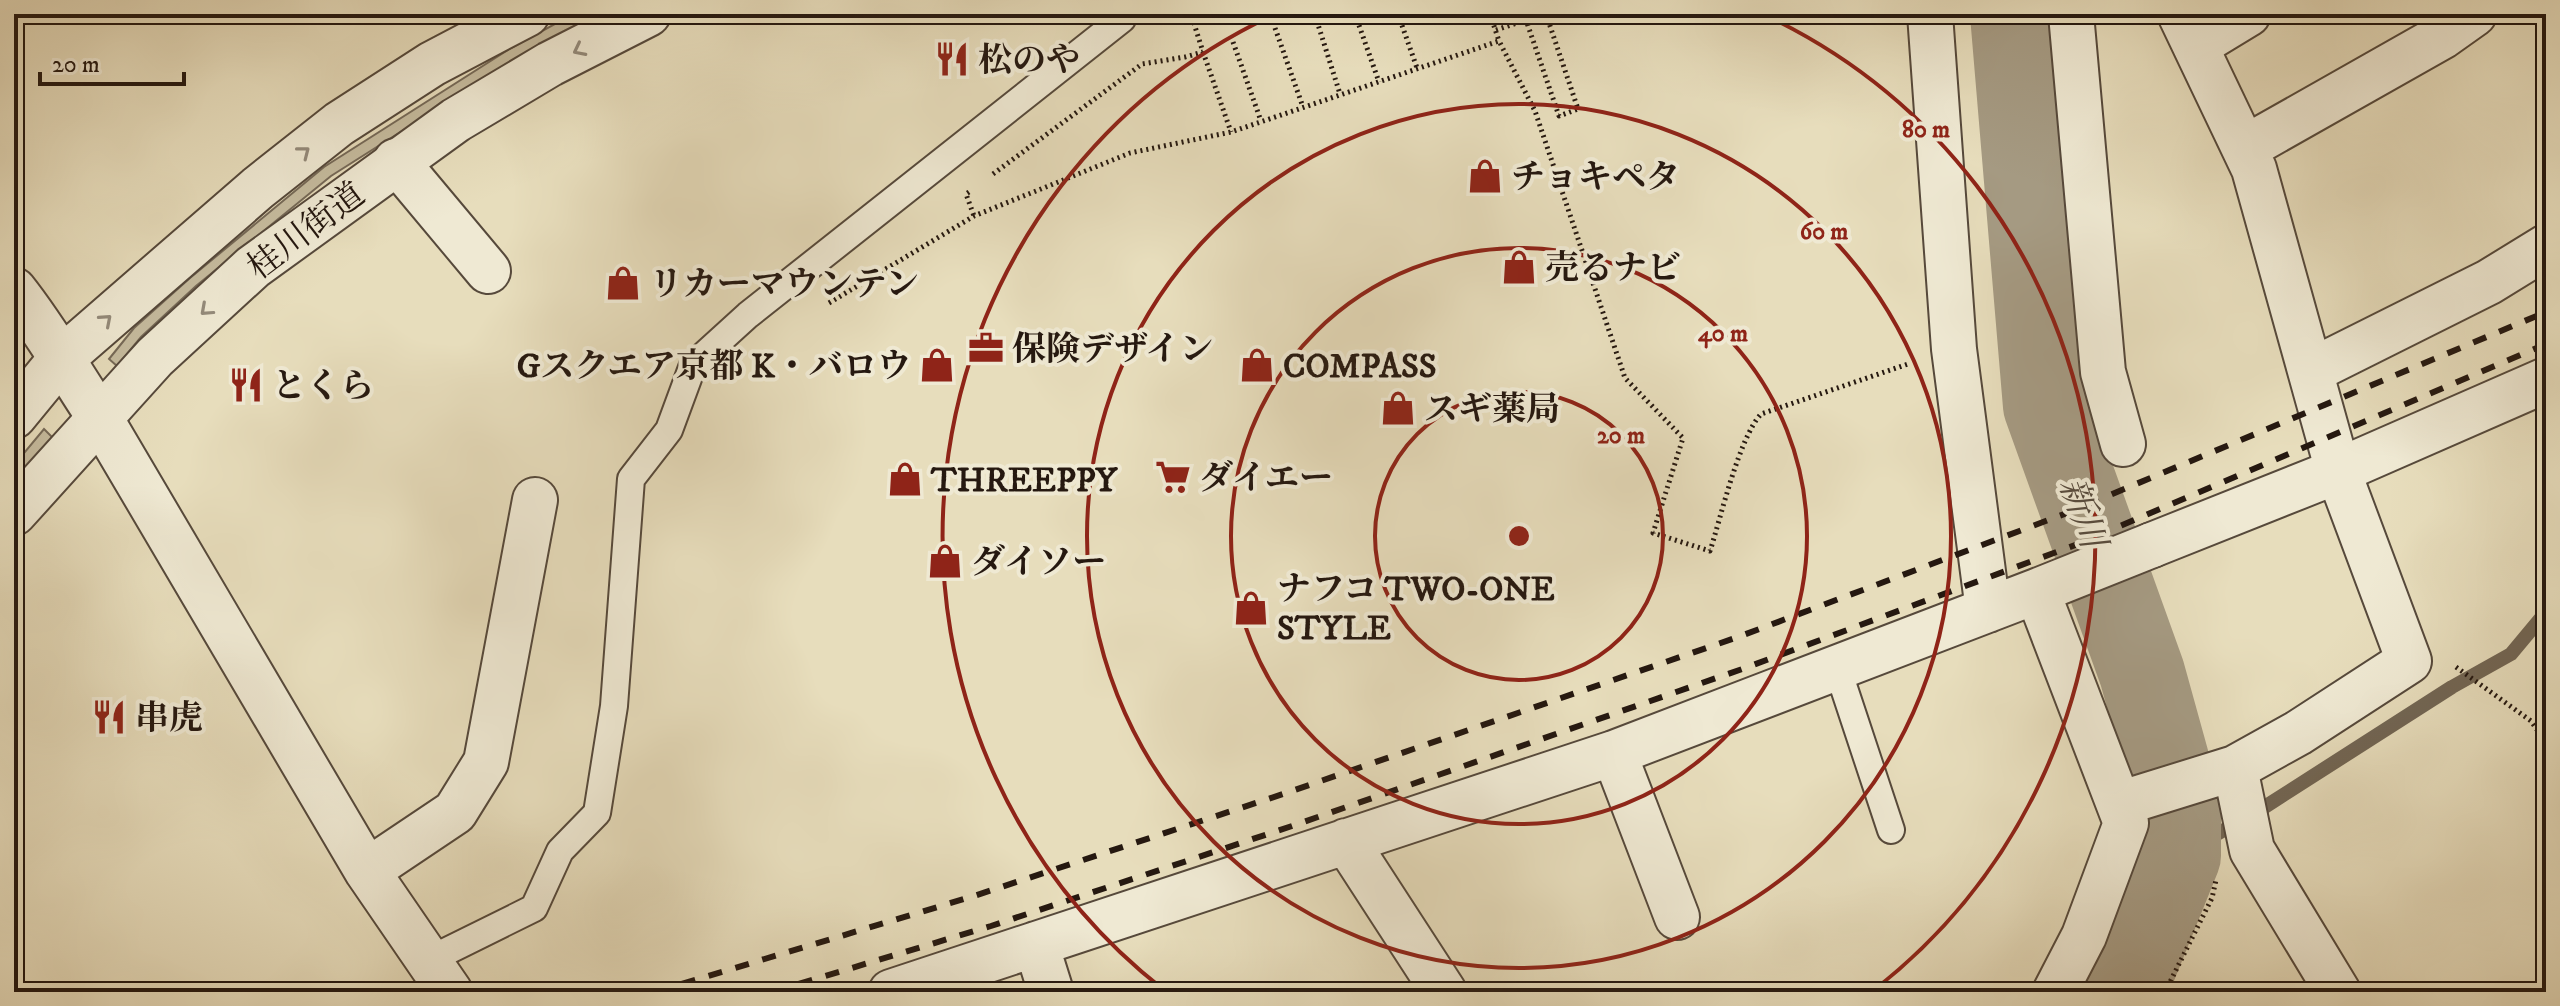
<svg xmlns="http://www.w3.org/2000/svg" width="2560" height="1006" font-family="'IM FELL DW Pica','Noto Serif JP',serif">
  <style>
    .green { fill: #c6bc9f; stroke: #766a58; stroke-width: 2 }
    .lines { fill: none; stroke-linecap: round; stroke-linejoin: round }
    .stream { stroke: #726654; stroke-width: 14 }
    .river { stroke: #a59a82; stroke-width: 86 }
    .service-casing { stroke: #56493b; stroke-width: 30 }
    .minor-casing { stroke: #56493b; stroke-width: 48 }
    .tertiary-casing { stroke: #56493b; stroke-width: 48 }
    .path { stroke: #251810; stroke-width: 5; stroke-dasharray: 2 4; stroke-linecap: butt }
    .service { stroke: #efe9d3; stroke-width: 26 }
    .minor { stroke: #efe9d3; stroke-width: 44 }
    .tertiary { stroke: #efe9d3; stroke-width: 44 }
    .rail { stroke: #251810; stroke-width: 6; stroke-dasharray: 14 14; stroke-linecap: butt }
    .oneway { stroke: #948b7b }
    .ring { fill: none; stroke: #8f2418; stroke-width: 4 }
    .labels { text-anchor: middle; stroke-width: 8; stroke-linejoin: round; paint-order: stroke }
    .poi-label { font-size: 34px; font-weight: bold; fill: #251810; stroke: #efe9d3; text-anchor: start }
    .street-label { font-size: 34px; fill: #251810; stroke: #efe9d3 }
    .water-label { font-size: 36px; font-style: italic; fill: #584c3e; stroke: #efe9d3 }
    .centre { fill: #8f2418; stroke: #efe9d3; stroke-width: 4 }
    .ring-label { font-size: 24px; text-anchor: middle; font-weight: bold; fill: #8f2418; stroke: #efe9d3; stroke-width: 8; stroke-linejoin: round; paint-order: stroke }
  </style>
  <rect width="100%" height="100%" fill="#e7ddbc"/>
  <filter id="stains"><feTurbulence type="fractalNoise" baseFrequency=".0025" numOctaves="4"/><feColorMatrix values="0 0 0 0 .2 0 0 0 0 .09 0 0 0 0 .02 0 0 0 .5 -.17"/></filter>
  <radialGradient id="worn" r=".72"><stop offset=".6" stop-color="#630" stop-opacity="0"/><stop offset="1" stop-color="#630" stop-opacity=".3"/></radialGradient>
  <path class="green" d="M573 14H601L443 105 331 176 196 286 141 337 117 366 109 359 134 328 190 278 324 167 511 48Z
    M44 429 54 439 14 484V465Z"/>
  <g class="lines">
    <path class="stream" d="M2178 856 2263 808 2452 687 2511 654 2546 612"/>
    <path class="river" d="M2013 14 2046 406 2142 673 2178 803V856L2130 975 2120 992"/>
    <g class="service-casing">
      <path id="service" d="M1837 667 1891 830
        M427 961 534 908 560 851 597 813 614 706 631 479 669 430 693 365 748 315 1122 19 1123 14"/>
    </g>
    <g class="minor-casing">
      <path id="minor" d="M1930 14 1954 349 1988 610
        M2071 14 2103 372 2123 444
        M2197 45 2248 14
        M2245 148 2443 36 2474 14
        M396 161 488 271
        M14 290C46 330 71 375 100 418L367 871 450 992
        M2311 371 2489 282 2546 247
        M2037 591 2126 823 2084 936 2055 992
        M1614 753 1677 917
        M2235 768 2252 850 2338 992
        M2119 804 2235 768 2298 733 2409 661 2338 471 2254 169 2180 14
        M1346 841 1444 992
        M367 871 455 812 486 762 535 500
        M1036 944 1051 992
        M891 992 1614 753 2037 591 2152 545"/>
    </g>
    <g class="tertiary-casing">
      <path id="tertiary" d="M14 416 60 360 258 188 339 124 432 64 527 14
        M14 513 155 357 253 267 456 120 550 64 648 14
        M2152 545 2338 471 2546 380"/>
    </g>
    <path class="path" d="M1355 14 1379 82
      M1398 14 1417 68
      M1490 14 1499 41
      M1315 15 1340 94
      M1275 28 1303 107
      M1496 30 1526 20 1559 116 1578 109 1546 14
      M1233 42 1261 121
      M1203 52 1231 132
      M993 174 1142 64 1185 57 1203 52 1191 14
      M969 192 966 194 974 216
      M829 303 974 216 1130 153 1231 132 1499 41 1535 111 1625 378 1683 438 1653 533 1710 551C1721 517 1739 438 1761 414L1908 364
      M2456 667 2531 721 2546 743
      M2165 992 2212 898 2216 880"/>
    <use href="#service" class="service"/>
    <use href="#minor" class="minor"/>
    <use href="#tertiary" class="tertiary"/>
    <path class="rail" d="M655 992 974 896 1283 794 1738 637 2067 513 2546 312
      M772 992 991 926 1292 826 1745 668 2078 544 2546 344"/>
  </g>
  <defs><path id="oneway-chevron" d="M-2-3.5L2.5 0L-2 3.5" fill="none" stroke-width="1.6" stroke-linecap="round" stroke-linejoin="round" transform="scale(2)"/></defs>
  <g class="oneway">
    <use href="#oneway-chevron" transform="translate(579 50) rotate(153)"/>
    <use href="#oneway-chevron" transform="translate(304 152) rotate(-38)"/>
    <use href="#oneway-chevron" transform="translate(206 310) rotate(138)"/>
    <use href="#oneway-chevron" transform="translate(106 320) rotate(-41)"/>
  </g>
  <g class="ring">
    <circle cx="1519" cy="536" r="144"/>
    <circle cx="1519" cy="536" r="288"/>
    <circle cx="1519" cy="536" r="432"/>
    <path d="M1164 990A576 576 0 0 1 1271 16M1767 16A576 576 0 0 1 1874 990"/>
  </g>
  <defs>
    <g id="restaurant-bare" transform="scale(2.76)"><path d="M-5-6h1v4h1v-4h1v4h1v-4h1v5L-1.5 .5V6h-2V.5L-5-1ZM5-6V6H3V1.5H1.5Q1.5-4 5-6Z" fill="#8f2418" stroke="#efe9d3" stroke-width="2.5" paint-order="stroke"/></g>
    <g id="shop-bare" transform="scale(2.76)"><path d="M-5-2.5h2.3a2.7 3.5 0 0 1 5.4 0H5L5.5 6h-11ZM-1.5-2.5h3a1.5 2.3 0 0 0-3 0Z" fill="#8f2418" stroke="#efe9d3" stroke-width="2.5" paint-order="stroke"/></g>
    <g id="office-bare" transform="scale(2.76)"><path d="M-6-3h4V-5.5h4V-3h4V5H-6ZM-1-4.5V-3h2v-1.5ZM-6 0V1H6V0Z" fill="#8f2418" stroke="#efe9d3" stroke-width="2.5" paint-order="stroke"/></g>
    <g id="supermarket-bare" transform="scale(2.76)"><path d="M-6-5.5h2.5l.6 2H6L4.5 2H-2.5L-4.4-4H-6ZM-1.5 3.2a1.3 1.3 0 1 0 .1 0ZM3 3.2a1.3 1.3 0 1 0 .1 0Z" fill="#8f2418" stroke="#efe9d3" stroke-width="2.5" paint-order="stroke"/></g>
  </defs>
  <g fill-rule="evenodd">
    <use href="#restaurant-bare" x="952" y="59"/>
    <use href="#shop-bare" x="1485" y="176"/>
    <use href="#shop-bare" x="1519" y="267"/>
    <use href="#shop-bare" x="623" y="283"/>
    <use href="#office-bare" x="986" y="348"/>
    <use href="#shop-bare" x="937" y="365"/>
    <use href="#shop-bare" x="1257" y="365"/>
    <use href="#restaurant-bare" x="246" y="385"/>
    <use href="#shop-bare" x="1398" y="408"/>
    <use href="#supermarket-bare" x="1173" y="477"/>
    <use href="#shop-bare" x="905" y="479"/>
    <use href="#shop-bare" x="945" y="561"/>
    <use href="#shop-bare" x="1251" y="608"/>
    <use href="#restaurant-bare" x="109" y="717"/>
  </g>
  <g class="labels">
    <g class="poi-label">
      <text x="978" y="71">松のや</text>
      <text x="1511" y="188">チョキペタ</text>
      <text x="1545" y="279">売るナビ</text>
      <text x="649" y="295">リカーマウンテン</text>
      <text x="1012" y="360">保険デザイン</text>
      <text x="911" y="377" text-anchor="end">Gスクエア京都 K・バロウ</text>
      <text x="1283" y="377">COMPASS</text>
      <text x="272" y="397">とくら</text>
      <text x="1424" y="420">スギ薬局</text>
      <text x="1199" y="489">ダイエー</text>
      <text x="931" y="491">THREEPPY</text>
      <text x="971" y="573">ダイソー</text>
      <text x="1277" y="600">ナフコ TWO-ONE<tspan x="1277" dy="39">STYLE</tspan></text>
      <text x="135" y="729">串虎</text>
    </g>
    <g class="street-label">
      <text transform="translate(305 230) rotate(-37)" y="12">桂川街道</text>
    </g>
    <g class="water-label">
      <text transform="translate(2084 512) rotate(70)" y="13">新川</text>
    </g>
  </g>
  <circle cx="1519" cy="536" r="12" class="centre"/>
  <g class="ring-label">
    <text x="1926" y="137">80 m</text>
    <text x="1824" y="239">60 m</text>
    <text x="1723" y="341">40 m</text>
    <text x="1621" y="443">20 m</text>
  </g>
  <rect width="2560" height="1006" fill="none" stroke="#e7ddbc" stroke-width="48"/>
  <rect x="16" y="16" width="2528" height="974" fill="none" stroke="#251810" stroke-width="4"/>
  <rect x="24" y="24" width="2512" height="958" fill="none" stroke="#251810" stroke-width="2"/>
  <path d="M40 72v12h144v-12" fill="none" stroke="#251810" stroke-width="4"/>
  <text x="52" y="72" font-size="24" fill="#251810" stroke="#efe9d3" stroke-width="6" paint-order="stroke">20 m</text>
  <rect width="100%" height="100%" filter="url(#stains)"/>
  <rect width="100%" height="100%" fill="url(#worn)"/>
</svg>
